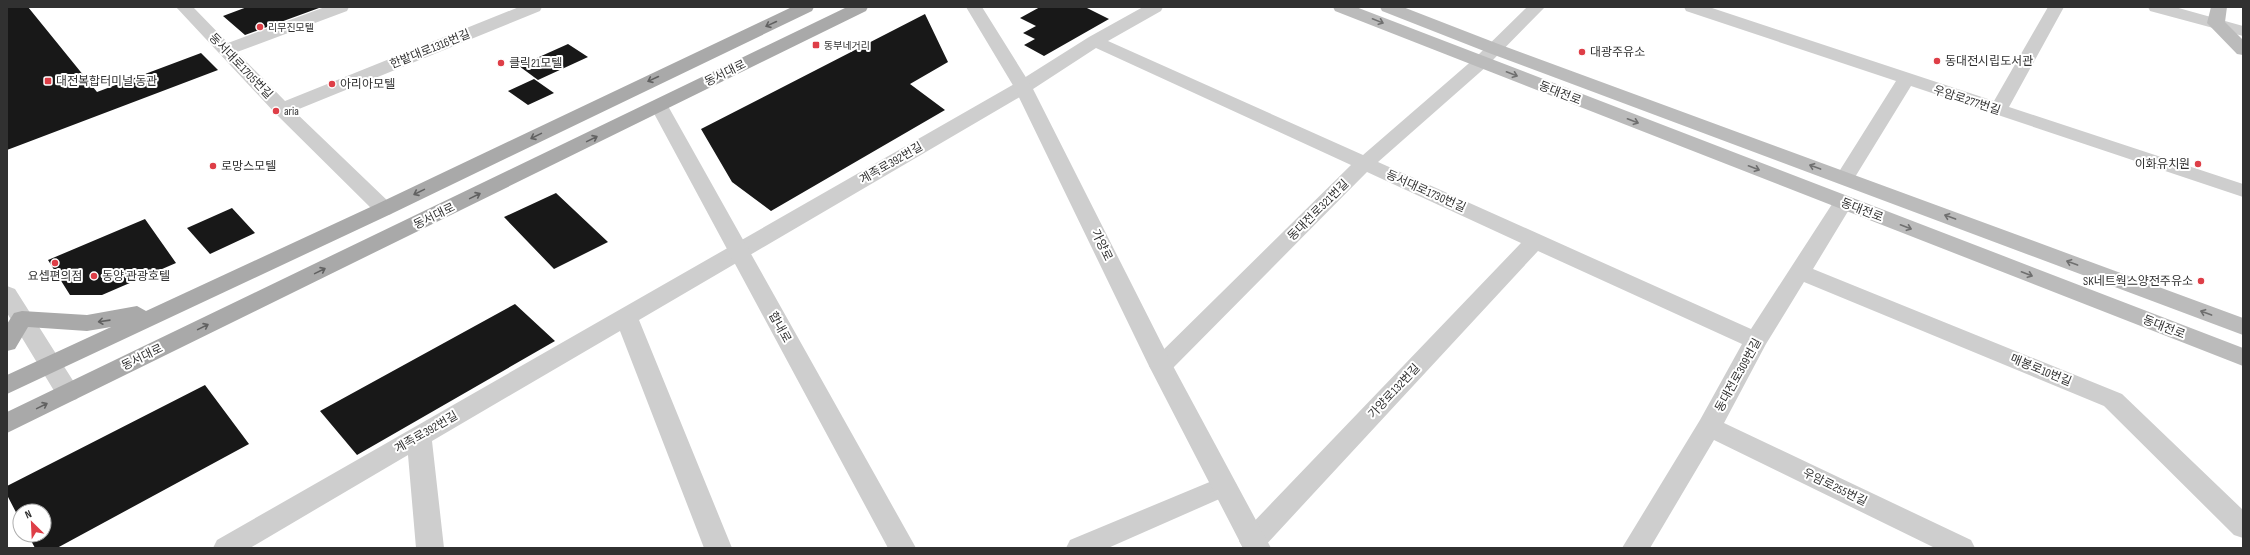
<svg xmlns="http://www.w3.org/2000/svg" width="2250" height="555" font-family="'Sofia Sans Condensed','Noto Sans KR',sans-serif">
  <style>
    .building { fill: #181818 }
    .lines { fill: none; stroke-linecap: round; stroke-linejoin: round }
    .minor { fill: #cecece; fill-rule: evenodd }
    .tertiary { fill: #cecece; fill-rule: evenodd }
    .secondary { fill: #bbb; fill-rule: evenodd }
    .primary { fill: #a9a9a9; fill-rule: evenodd }
    .oneway { stroke: #6f6f6f }
    .oneway2 { stroke: #616161 }
    .poi-dot { fill: #de3e47; stroke: #fff; stroke-width: 1.5 }
    .labels { text-anchor: middle; stroke-width: 4; stroke-linejoin: round; paint-order: stroke }
    .far-poi-label { font-size: 10px; fill: #313131; stroke: #fff; text-anchor: start }
    .street-label { font-size: 12px; fill: #313131; stroke: #fff }
    .poi-label { font-size: 12px; fill: #313131; stroke: #fff; text-anchor: start }
  </style>
  <rect width="100%" height="100%" fill="#fff"/>
  <path class="building" d="M7 7H28L97 92 201 53 218 70 7 150Z
    M247 7H319V8L245 35 223 16Z
    M1040 7H1085L1109 19 1044 56 1024 45 1035 39 1023 33 1036 26 1020 18Z
    M925 14 948 62 910 84 945 110 771 211 732 182 701 129Z
    M568 44 588 57 538 80 519 66Z
    M534 79 554 93 528 105 508 91Z
    M556 193 608 242 554 269 504 217Z
    M232 208 255 233 210 254 187 228Z
    M145 219 176 263 102 295H70L48 260Z
    M515 304 555 341 357 455 320 411Z
    M205 385 249 444 57 548H35L28 535H44V511H20V520L7 495V486Z"/>
  <g class="lines">
    <path class="minor" d="M176 7H193L228 43 325 7H349L347 11 237 52 285 101 519 7H542L540 11 294 111 391 204 394 209 391 214 384 216 377 214 275 113Z
      M1143 7H1163L1161 11 1108 41 1363 155 1475 58 1527 7H1545L1487 66 1378 162 1751 329 1836 198 1843 196 1850 198 1853 203 1813 269 2122 394 2243 510V538L2234 535 2104 406 1804 282 1766 344 1724 423 1971 540 1975 548H1935L1714 440 1650 548H1622L1700 420 1742 344 1538 251 1263 548H1243L1239 541 1243 533 1521 243 1367 172 1169 372 1161 375 1153 372 1149 366 1153 360 1351 165 1096 48 1030 91 639 320 732 548H704L620 331 432 441 444 548H416L408 455 250 548H213L217 540 1016 83 1089 37Z
      M1684 7H1709L1994 101 2048 7H2064L2009 107 2243 184V197L1911 86 1852 182 1845 184 1838 182 1835 178 1896 81 1686 11Z
      M2148 7H2175L2243 26V36L2150 11Z
      M1224 476 1233 479 1237 486 1233 493 1108 548H1066L1070 540Z"/>
    <path class="tertiary" d="M966 7H982L1032 87 1173 366 1271 548H1243L1149 366 1014 87Z
      M659 100 666 102 668 106 916 548H888L650 106 652 102Z
      M7 286 15 289 77 387 80 393 77 399 68 402 59 399 7 313Z"/>
    <path class="secondary" d="M1333 7H1356L2243 348V366L1335 11Z
      M1380 7H1403L1501 45 2243 318V335L1489 53 1382 11Z
      M2211 7H2227L2225 22 2243 40V55L2237 54 2207 23Z"/>
    <path class="primary" d="M792 7H814L812 11 391 214 7 394V375L111 327 87 331 28 327 15 349 7 351V324L14 313 22 311 87 315 137 306 146 311 377 204Z
      M847 7H868L866 11 7 433V412Z"/>
  </g>
  <defs><path id="oneway-shaft" d="M-6 0H5M1.5-3L5.5 0L1.5 3" fill="none" stroke-width="1.6" stroke-linecap="round" stroke-linejoin="round"/></defs>
  <g class="oneway">
    <use href="#oneway-shaft" transform="translate(1378 21) rotate(22)"/>
    <use href="#oneway-shaft" transform="translate(1512 74) rotate(21)"/>
    <use href="#oneway-shaft" transform="translate(1633 121) rotate(21)"/>
    <use href="#oneway-shaft" transform="translate(1815 167) rotate(-160)"/>
    <use href="#oneway-shaft" transform="translate(1754 168) rotate(21)"/>
    <use href="#oneway-shaft" transform="translate(1950 217) rotate(-160)"/>
    <use href="#oneway-shaft" transform="translate(1906 227) rotate(21)"/>
    <use href="#oneway-shaft" transform="translate(2072 263) rotate(-160)"/>
    <use href="#oneway-shaft" transform="translate(2027 274) rotate(21)"/>
    <use href="#oneway-shaft" transform="translate(2206 313) rotate(-160)"/>
  </g>
  <g class="oneway2">
    <use href="#oneway-shaft" transform="translate(771 24) rotate(155)"/>
    <use href="#oneway-shaft" transform="translate(653 79) rotate(155)"/>
    <use href="#oneway-shaft" transform="translate(536 136) rotate(154)"/>
    <use href="#oneway-shaft" transform="translate(592 139) rotate(-26)"/>
    <use href="#oneway-shaft" transform="translate(419 192) rotate(154)"/>
    <use href="#oneway-shaft" transform="translate(475 196) rotate(-26)"/>
    <use href="#oneway-shaft" transform="translate(320 271) rotate(-26)"/>
    <use href="#oneway-shaft" transform="translate(104 321) rotate(172)"/>
    <use href="#oneway-shaft" transform="translate(203 327) rotate(-26)"/>
    <use href="#oneway-shaft" transform="translate(42 406) rotate(-26)"/>
  </g>
  <g class="poi-dot">
    <circle cx="260" cy="27" r="4"/>
    <rect x="812" y="41" width="8" height="8" rx="2"/>
    <circle cx="1582" cy="52" r="4"/>
    <circle cx="1937" cy="61" r="4"/>
    <circle cx="501" cy="63" r="4"/>
    <rect x="44" y="77" width="8" height="8" rx="2"/>
    <circle cx="332" cy="84" r="4"/>
    <circle cx="276" cy="111" r="4"/>
    <circle cx="2198" cy="164" r="4"/>
    <circle cx="213" cy="166" r="4"/>
    <circle cx="55" cy="263" r="4"/>
    <circle cx="94" cy="276" r="4"/>
    <circle cx="2201" cy="281" r="4"/>
  </g>
  <g class="labels">
    <g class="far-poi-label">
      <text x="268" y="31">리무진모텔</text>
      <text x="824" y="49">동부네거리</text>
    </g>
    <g class="street-label">
      <text transform="translate(430 49) rotate(-22)" y="4">한밭대로1316번길</text>
      <text transform="translate(241 66) rotate(46)" y="4">동서대로1705번길</text>
      <text transform="translate(725 73) rotate(-26)" y="4">동서대로</text>
      <text transform="translate(1560 93) rotate(21)" y="4">동대전로</text>
      <text transform="translate(1967 100) rotate(18)" y="4">우암로277번길</text>
      <text transform="translate(891 163) rotate(-30)" y="4">계족로392번길</text>
      <text transform="translate(1426 191) rotate(24)" y="4">동서대로1730번길</text>
      <text transform="translate(1318 210) rotate(-45)" y="4">동대전로321번길</text>
      <text transform="translate(1862 210) rotate(21)" y="4">동대전로</text>
      <text transform="translate(434 216) rotate(-26)" y="4">동서대로</text>
      <text transform="translate(1102 245) rotate(64)" y="4">가양로</text>
      <text transform="translate(780 327) rotate(61)" y="4">합내로</text>
      <text transform="translate(2164 327) rotate(21)" y="4">동대전로</text>
      <text transform="translate(142 357) rotate(-26)" y="4">동서대로</text>
      <text transform="translate(2041 370) rotate(22)" y="4">매봉로10번길</text>
      <text transform="translate(1738 375) rotate(-61)" y="4">동대전로309번길</text>
      <text transform="translate(1394 391) rotate(-47)" y="4">가양로132번길</text>
      <text transform="translate(426 432) rotate(-30)" y="4">계족로392번길</text>
      <text transform="translate(1835 487) rotate(26)" y="4">우암로255번길</text>
    </g>
    <g class="poi-label">
      <text x="1590" y="56">대광주유소</text>
      <text x="1945" y="65">동대전시립도서관</text>
      <text x="509" y="67">클릭21모텔</text>
      <text x="56" y="85">대전복합터미널 동관</text>
      <text x="340" y="88">아리아모텔</text>
      <text x="284" y="115">aria</text>
      <text x="2190" y="168" text-anchor="end">이화유치원</text>
      <text x="221" y="170">로망스모텔</text>
      <text x="55" y="280" text-anchor="middle">요셉편의점</text>
      <text x="102" y="280">동양 관광호텔</text>
      <text x="2193" y="285" text-anchor="end">SK네트웍스양전주유소</text>
    </g>
  </g>
  <rect width="2250" height="555" fill="none" stroke="#313131" stroke-width="16"/>
  <g transform="translate(32 523) rotate(336)"><circle r="19" fill="#ffffff" stroke="#adadad"/>
  <path d="M0-3L7 15L0 10L-7 15Z" fill="#de3e47"/>
  <text y="-6" font-size="11" font-weight="bold" text-anchor="middle" fill="#313131">N</text>
  </g>
</svg>
